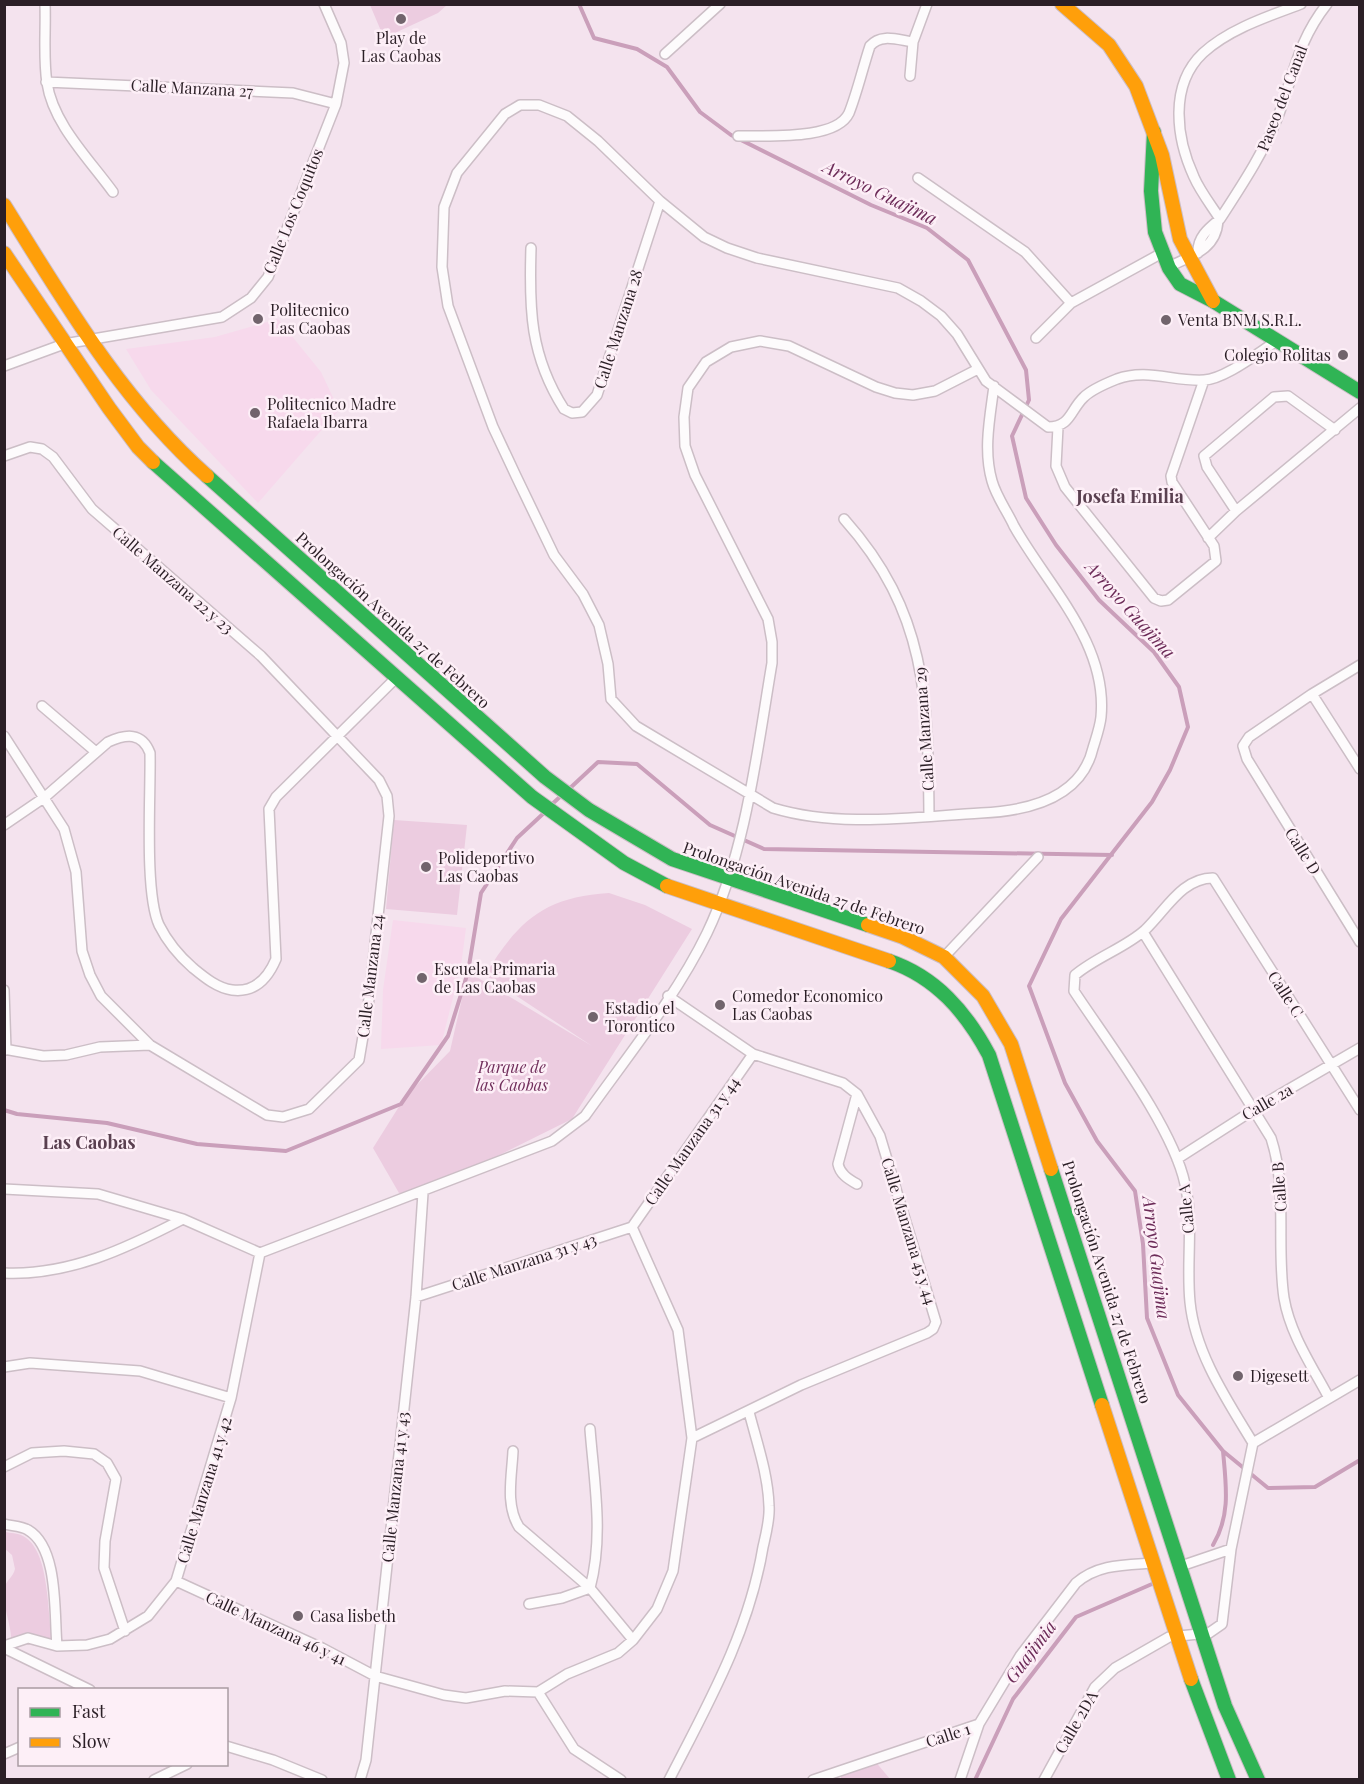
<svg xmlns="http://www.w3.org/2000/svg" width="1364" height="1784" font-family="'Playfair Display',serif">
  <style>
    .built { fill: #f7d9ec }
    .green { fill: #eccce0 }
    .lines { fill: none; stroke-linecap: round; stroke-linejoin: round }
    .stream { stroke: #ca9fba; stroke-width: 4 }
    .street-casing { stroke: #ccbec6; stroke-width: 12 }
    .fast-casing { stroke: #ccbec6; stroke-width: 16 }
    .slow-casing { stroke: #ccbec6; stroke-width: 16 }
    .street { stroke: #fdfbfc; stroke-width: 9 }
    .fast { stroke: #30b455; stroke-width: 14 }
    .slow { stroke: #ff9f0a; stroke-width: 14 }
    .poi-dot { fill: #71646c; stroke: #fdeff7; stroke-width: 2 }
    .labels { text-anchor: middle; stroke-width: 5; stroke-linejoin: round; paint-order: stroke }
    .poi-label { font-size: 16px; fill: #2b1f26; stroke: #fdeff7; text-anchor: start }
    .street-label { font-size: 16px; fill: #2b1f26; stroke: #fdeff7 }
    .park-label { font-size: 16px; font-style: italic; fill: #712f5c; stroke: #fdeff7 }
    .water-label { font-size: 18px; font-style: italic; fill: #6c2b58; stroke: #fdeff7 }
    .neighbourhood-label { font-size: 18px; font-weight: bold; fill: #5a4050; stroke: #fdeff7 }
  </style>
  <rect width="100%" height="100%" fill="#f4e3ee"/>
  <path class="built" d="M278 319 321 372 339 410 258 503 151 390 126 349 215 337Z
    M393 920 466 928 461 966 441 1045 381 1049 383 990Z"/>
  <path class="green" d="M370 5H447L438 13 384 38Z
    M394 820 467 825 457 915 386 909Z
    M609 893 645 905 692 929 572 1119 423 1193H399L373 1148 405 1097 450 1051 468 972 592 1046 485 975C518 921 544 897 609 893Z
    M5 1532C10 1533 18 1533 23 1536 50 1550 47 1612 52 1639L28 1633 11 1639C12 1626 0 1600 5 1586 7 1580 13 1577 15 1569L12 1555 5 1549Z
    M874 1760 890 1779H841V1772Z"/>
  <g class="lines">
    <path class="stream" d="M579 4 594 38 637 49 667 67 700 112 731 135 871 205 927 228 968 260 1026 370 1029 400 1012 436 1026 498 1056 545 1099 600 1154 652 1179 687 1188 727 1170 770 1152 802 1061 919 1029 986 1065 1083 1097 1141 1135 1191 1143 1244 1147 1318 1178 1395 1223 1451 1268 1488 1315 1487 1360 1460
      M568 790 598 762 637 764 710 825 764 849 1112 855
      M550 806 562 795
      M4 1110 17 1114 107 1123 197 1144 286 1151 401 1104 448 1036 468 972 481 893 517 838 545 812
      M1213 1545C1231 1515 1226 1485 1223 1451
      M975 1780 1013 1699 1076 1617 1152 1584"/>
    <g class="street-casing">
      <path id="street" d="M45 4C46 30 43 58 47 83 53 124 90 160 113 192
        M665 54 720 4
        M910 76 913 42 927 4
        M46 82 293 93 336 104
        M738 136C765 135 836 141 849 113 857 93 863 67 870 46 881 33 898 40 913 42
        M918 178 1025 252 1071 303 1162 253
        M1220 219C1211 205 1200 191 1194 177 1176 138 1169 85 1203 53 1229 29 1269 16 1301 4
        M531 248C529 309 530 356 564 409L572 413 582 412 597 395 660 201
        M1198 253C1197 237 1209 228 1220 219 1242 185 1264 152 1279 114 1294 73 1298 41 1327 4
        M1168 267C1191 256 1216 250 1218 221
        M1036 338 1071 303
        M4 366 64 344 222 317 251 298 268 277 336 104 344 63 341 43 324 4
        M994 386C990 417 983 450 992 481 996 496 1007 511 1014 526 1047 585 1108 643 1101 717 1100 727 1096 738 1093 748 1081 799 1026 811 981 813 912 817 839 828 773 808L636 726 611 699 608 664 599 625 583 594 554 555 516 476 493 427 448 306 442 267 444 207 457 173 505 114 520 105H539L567 116 598 141 660 201 704 237 727 248 757 258 898 288 921 301 941 316 957 334 986 381 1048 427C1071 427 1070 410 1084 397 1092 389 1107 383 1117 379 1147 368 1174 382 1204 380 1225 379 1259 352 1277 341
        M1058 427 1056 466 1065 487 1154 598 1161 601 1168 600 1216 561 1214 546 1172 482 1171 476 1204 380
        M4 456 30 447 42 449 53 457 92 509 261 656 379 780 387 796 389 816 368 1007 359 1060 309 1109 283 1117 267 1115 150 1045 101 996 90 975 82 951 76 872 64 829 4 736
        M1236 511 1207 467 1204 456 1274 397 1288 396 1335 430
        M844 519C927 612 928 698 929 816
        M1208 538 1236 511 1360 408
        M1360 665 1312 694 1249 737 1243 746 1247 759 1360 942
        M1312 694 1360 769
        M42 706 96 752
        M4 825 45 797 108 742C126 734 142 732 150 753 151 793 144 892 159 925 168 943 178 955 193 968 204 977 217 988 232 990 255 993 268 978 276 959L269 809 276 797 397 677
        M1143 932 1271 1138C1288 1190 1276 1245 1284 1298 1290 1334 1312 1366 1329 1398
        M944 957 1038 857
        M4 990 6 1050
        M668 996 753 1054 843 1083 857 1094 880 1136 936 1322 933 1329 927 1333 801 1385 692 1438
        M4 1049 43 1056 66 1055 100 1047 150 1045
        M857 1094 838 1164C840 1174 848 1179 857 1184
        M1177 1159 1255 1109 1360 1048
        M4 1189 98 1194 183 1219 260 1253
        M632 1227 753 1054
        M260 1253 552 1141 585 1116C626 1058 676 997 707 933 746 852 757 751 772 663V642L768 619 695 475 685 446 684 417 688 388 706 362 731 347 760 341 789 346 876 387 895 393 913 395 935 391 978 369
        M4 1273C69 1276 127 1248 183 1219
        M416 1297 632 1227
        M4 1367 30 1363 140 1371 231 1398
        M590 1429C594 1481 604 1536 590 1588L633 1640
        M1253 1443C1227 1400 1195 1353 1190 1302 1186 1263 1194 1223 1185 1184 1173 1127 1107 1041 1074 991L1075 975C1096 957 1125 948 1145 930 1166 910 1182 878 1213 878L1360 1110
        M1253 1443 1360 1380
        M513 1451C512 1475 505 1505 519 1527L590 1588 562 1598 529 1604
        M4 1467 32 1453 64 1451 94 1454 107 1463 116 1479 105 1541 104 1568 125 1631
        M4 1524C11 1526 22 1526 28 1530 59 1548 54 1614 57 1646
        M1181 1566 1231 1549
        M176 1581 322 1648 375 1676 444 1695 466 1698 505 1691 538 1692
        M4 1646 28 1638 57 1646 87 1645 110 1639 148 1616 176 1581 231 1398 260 1253
        M4 1648 90 1690
        M538 1692 567 1674 618 1653 633 1640 657 1609 673 1571 692 1438 678 1330 632 1227
        M538 1692 574 1749 621 1780
        M226 1746 273 1760 322 1780
        M4 1754 20 1747
        M154 1780 187 1764
        M360 1780 366 1760 416 1297 423 1193
        M669 1780C708 1704 749 1632 763 1547 766 1534 770 1519 769 1506 768 1474 757 1443 749 1412
        M813 1780 979 1724 1020 1656 1076 1583C1098 1564 1124 1565 1153 1563
        M960 1780 979 1724
        M1044 1780 1095 1687 1115 1668 1169 1637 1209 1633 1222 1624 1231 1549 1253 1443"/>
    </g>
    <g class="fast-casing">
      <path id="fast" d="M1154 132 1151 191 1155 232 1169 268 1180 284 1213 301 1360 392
        M153 462 532 797 624 863 667 886
        M207 476 545 777 589 810 672 859 868 925
        M889 961C936 977 966 1012 989 1055L1102 1405
        M1051 1169 1225 1706 1258 1780
        M1191 1679 1229 1780"/>
    </g>
    <g class="slow-casing">
      <path id="slow" d="M1062 4 1109 45 1136 86 1162 155 1180 239 1213 301
        M4 205C64 301 122 401 207 476
        M4 253 109 408 138 447 153 462
        M667 886 889 961
        M868 925 903 937 944 957 983 996 1011 1044 1051 1169
        M1102 1405 1191 1679"/>
    </g>
    <use href="#street" class="street"/>
    <use href="#fast" class="fast"/>
    <use href="#slow" class="slow"/>
  </g>
  <g class="poi-dot">
    <circle cx="401" cy="19" r="6"/>
    <circle cx="258" cy="319" r="6"/>
    <circle cx="1166" cy="320" r="6"/>
    <circle cx="1343" cy="355" r="6"/>
    <circle cx="255" cy="413" r="6"/>
    <circle cx="426" cy="867" r="6"/>
    <circle cx="422" cy="978" r="6"/>
    <circle cx="720" cy="1005" r="6"/>
    <circle cx="593" cy="1017" r="6"/>
    <circle cx="1238" cy="1376" r="6"/>
    <circle cx="298" cy="1616" r="6"/>
  </g>
  <g class="labels">
    <g class="poi-label">
      <text x="401" y="44" text-anchor="middle">Play de<tspan x="401" dy="18">Las Caobas</tspan></text>
      <text x="270" y="316">Politecnico<tspan x="270" dy="18">Las Caobas</tspan></text>
      <text x="1178" y="326">Venta BNM S.R.L.</text>
      <text x="1331" y="361" text-anchor="end">Colegio Rolitas</text>
      <text x="267" y="410">Politecnico Madre<tspan x="267" dy="18">Rafaela Ibarra</tspan></text>
      <text x="438" y="864">Polideportivo<tspan x="438" dy="18">Las Caobas</tspan></text>
      <text x="434" y="975">Escuela Primaria<tspan x="434" dy="18">de Las Caobas</tspan></text>
      <text x="732" y="1002">Comedor Economico<tspan x="732" dy="18">Las Caobas</tspan></text>
      <text x="605" y="1014">Estadio el<tspan x="605" dy="18">Torontico</tspan></text>
      <text x="1250" y="1382">Digesett</text>
      <text x="310" y="1622">Casa lisbeth</text>
    </g>
    <g class="street-label">
      <text transform="translate(192 88) rotate(3)" y="6">Calle Manzana 27</text>
      <text transform="translate(1282 98) rotate(-69)" y="6">Paseo del Canal</text>
      <text transform="translate(293 211) rotate(-68)" y="6">Calle Los Coquitos</text>
      <text transform="translate(618 329) rotate(-72)" y="6">Calle Manzana 28</text>
      <text transform="translate(173 580) rotate(41)" y="6">Calle Manzana 22 y 23</text>
      <text transform="translate(393 620) rotate(42)" y="6">Prolongación Avenida 27 de Febrero</text>
      <text transform="translate(924 729) rotate(-94)" y="6">Calle Manzana 29</text>
      <text transform="translate(1303 851) rotate(58)" y="6">Calle D</text>
      <text transform="translate(804 888) rotate(19)" y="6">Prolongación Avenida 27 de Febrero</text>
      <text transform="translate(370 976) rotate(-83)" y="6">Calle Manzana 24</text>
      <text transform="translate(1286 994) rotate(57)" y="6">Calle C</text>
      <text transform="translate(1267 1102) rotate(-30)" y="6">Calle 2a</text>
      <text transform="translate(692 1141) rotate(-55)" y="6">Calle Manzana 31 y 44</text>
      <text transform="translate(1279 1187) rotate(-94)" y="6">Calle B</text>
      <text transform="translate(1186 1209) rotate(-96)" y="6">Calle A</text>
      <text transform="translate(909 1231) rotate(73)" y="6">Calle Manzana 45 y 44</text>
      <text transform="translate(524 1262) rotate(-18)" y="6">Calle Manzana 31 y 43</text>
      <text transform="translate(1107 1282) rotate(72)" y="6">Prolongación Avenida 27 de Febrero</text>
      <text transform="translate(395 1487) rotate(-84)" y="6">Calle Manzana 41 y 43</text>
      <text transform="translate(204 1490) rotate(-73)" y="6">Calle Manzana 41 y 42</text>
      <text transform="translate(276 1628) rotate(25)" y="6">Calle Manzana 46 y 41</text>
      <text transform="translate(1076 1722) rotate(-60)" y="6">Calle 2DA</text>
      <text transform="translate(948 1735) rotate(-18)" y="6">Calle 1</text>
    </g>
    <g class="park-label">
      <text x="512" y="1073">Parque de<tspan x="512" dy="18">las Caobas</tspan></text>
    </g>
    <g class="water-label">
      <text transform="translate(880 193) rotate(26)" y="6">Arroyo Guajima</text>
      <text transform="translate(1130 610) rotate(48)" y="6">Arroyo Guajima</text>
      <text transform="translate(1156 1258) rotate(83)" y="6">Arroyo Guajima</text>
      <text transform="translate(1031 1652) rotate(-53)" y="6">Guajimia</text>
    </g>
    <g class="neighbourhood-label">
      <text x="1130" y="503">Josefa Emilia</text>
      <text x="89" y="1149">Las Caobas</text>
    </g>
  </g>
  <rect width="1364" height="1784" fill="none" stroke="#2b1f26" stroke-width="12"/>
  <rect x="18" y="1688" width="210" height="78" fill="#fdeff7" stroke="#a99ca3" stroke-width="1.5"/>
  <rect x="30" y="1708" width="30" height="9" fill="#30b455" stroke="#a99ca3" stroke-width="1.5"/>
  <text x="72" y="1718" font-size="18" fill="#2b1f26">Fast</text>
  <rect x="30" y="1738" width="30" height="9" fill="#ff9f0a" stroke="#a99ca3" stroke-width="1.5"/>
  <text x="72" y="1748" font-size="18" fill="#2b1f26">Slow</text>
</svg>
